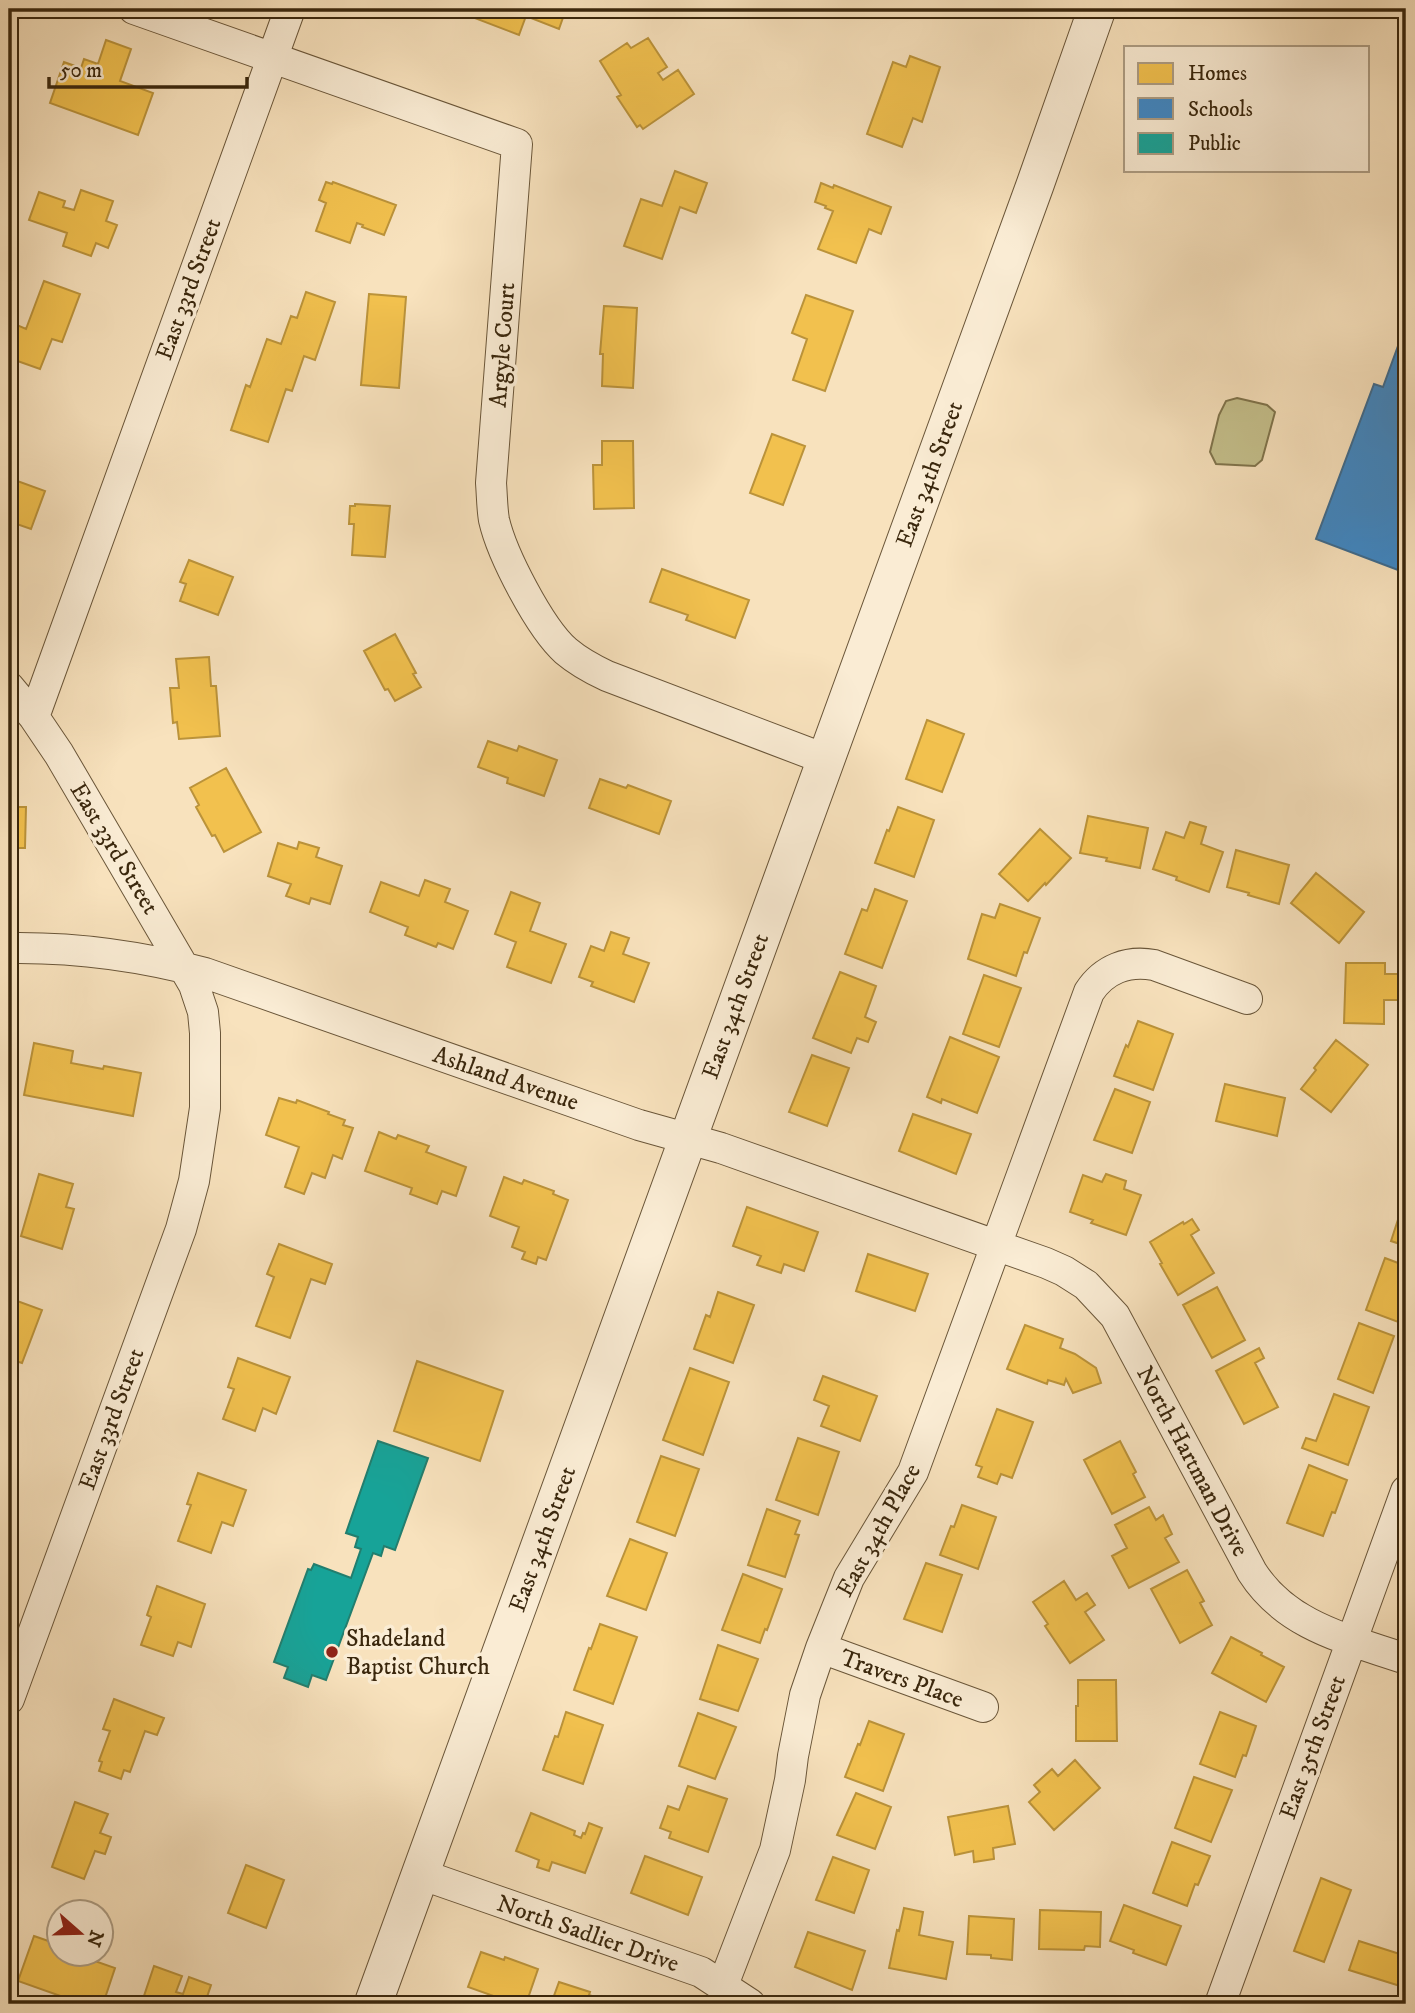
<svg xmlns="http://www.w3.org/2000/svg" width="1415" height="2013" font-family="'IM FELL DW Pica',serif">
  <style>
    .green { fill: #c5c08c; stroke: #80744c; stroke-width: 2 }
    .homes { fill: #f2c14e; stroke: #bb933a; stroke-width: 2 }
    .schools { fill: #3f88c5; stroke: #3e6b8e; stroke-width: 2 }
    .public { fill: #17a398; stroke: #227e6e; stroke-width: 2 }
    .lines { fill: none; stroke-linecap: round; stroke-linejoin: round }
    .minor-casing { stroke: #6a5639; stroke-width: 32 }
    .tertiary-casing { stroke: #6a5639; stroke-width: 39 }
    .minor { stroke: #faecd4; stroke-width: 30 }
    .tertiary { stroke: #faecd4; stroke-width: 37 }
    .poi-dot { fill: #8f2418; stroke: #faecd4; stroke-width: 2.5 }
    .labels { text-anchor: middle; stroke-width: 7; stroke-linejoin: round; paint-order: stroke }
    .street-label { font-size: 24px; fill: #3a270d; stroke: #faecd4 }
    .poi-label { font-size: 24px; fill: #3a270d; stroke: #faecd4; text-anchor: start }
  </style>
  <rect width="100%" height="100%" fill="#f8e2bd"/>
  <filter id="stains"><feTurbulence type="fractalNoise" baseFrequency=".00286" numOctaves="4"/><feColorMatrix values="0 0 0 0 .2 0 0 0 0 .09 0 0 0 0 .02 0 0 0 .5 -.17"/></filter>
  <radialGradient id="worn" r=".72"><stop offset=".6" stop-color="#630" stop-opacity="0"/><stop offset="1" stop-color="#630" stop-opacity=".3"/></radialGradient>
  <path class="green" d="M1237 398 1267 405 1275 412 1262 460 1255 466 1216 464 1210 452 1219 415 1226 401Z"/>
  <path class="homes" d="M475 9H566L559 29 526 16 519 35 472 17Z
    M648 38 667 67 658 73 663 80 678 70 694 94 643 129 640 125 637 127 617 97 621 95 600 61 627 43 631 48Z
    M106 40 131 49 120 81 153 93 138 135 50 103 64 62 81 68 84 59 98 64Z
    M910 56 940 67 922 122 913 118 902 147 867 134 893 62 906 67Z
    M675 171 707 183 696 213 680 207 662 259 624 246 641 199 662 206Z
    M326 182 332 184 333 182 396 205 384 235 362 227 363 225 357 223 350 243 316 231 326 203 319 200Z
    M821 183 833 188 834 185 891 207 881 234 869 229 856 263 818 249 833 211 825 208 826 206 815 202Z
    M81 190 113 201 106 221 117 225 108 248 96 243 91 256 63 246 67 233 29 220 39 192 65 201 63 207 74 210Z
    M44 281 80 294 62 342 52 339 40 369 9 358V348L17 325 26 329Z
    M306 292 335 302 315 360 304 356 292 391 286 389 268 442 231 430 246 385 250 387 267 339 281 344 291 316 297 318Z
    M369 294 406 297 399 388 361 385Z
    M806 295 853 311 825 391 793 380 807 339 792 333Z
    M604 306 637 308 633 388 602 386 603 354H600Z
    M772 434 805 446 783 505 750 493Z
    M602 441H633L634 508 594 509 593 465H602Z
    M9 478 45 491 31 529 14 523 13 527 9 525Z
    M355 504 390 506 385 557 352 555 354 524H349L350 506H355Z
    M189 560 233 577 218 615 180 601 186 584 180 582Z
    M662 569 749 600 735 638 686 620 688 615 650 602Z
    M395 634 416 673 413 674 421 687 395 701 388 689 385 690 364 651Z
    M209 657 211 686H216L220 736 179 739 177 722 173 723 170 688H179L176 659Z
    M927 720 964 734 942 792 906 779Z
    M488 741 517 751 519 746 557 760 544 796 507 783 508 778 478 767Z
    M226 768 261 832 224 852 215 835 212 836 196 807 199 805 190 788Z
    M600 779 626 788 628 785 671 801 659 834 589 808Z
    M9 807H26L25 848H13V852H9Z
    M898 807 934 820 914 877 875 863 887 830 889 831Z
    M1088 816 1148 828 1140 868 1106 861 1107 858 1080 853Z
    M1190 822 1206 827 1201 844 1223 852 1209 892 1176 880 1177 877 1153 869 1166 832 1184 838Z
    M1040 829 1071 858 1046 885 1045 883 1028 901 999 874Z
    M299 842 319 848 316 857 342 866 330 904 311 898 309 904 286 896 291 884 268 876 278 843 297 849Z
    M1236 850 1289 865 1279 904 1248 895 1249 893 1227 887Z
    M1316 873 1364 912 1339 943 1291 903Z
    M425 880 450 889 445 902 468 911 453 949 438 943 436 947 405 935 408 927 370 912 381 882 419 896Z
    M875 889 907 901 882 968 845 954 862 909 867 911Z
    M511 892 540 903 530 931 566 944 551 983 507 967 516 942 495 934Z
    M1000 904 1040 918 1027 953 1024 952 1016 976 968 959 982 914 995 918Z
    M611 932 629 938 623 954 649 963 634 1002 591 986 593 982 579 977 591 946 604 951Z
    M1346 963H1385V974H1403V1000H1384V1024L1344 1023Z
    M840 972 876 986 865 1017 876 1022 868 1042 857 1038 851 1053 813 1038Z
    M984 975 1021 988 999 1047 963 1034Z
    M1138 1021 1173 1034 1153 1090 1114 1076 1126 1045 1128 1047Z
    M950 1037 999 1057 977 1113 942 1099 941 1103 927 1097Z
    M1336 1040 1368 1065 1331 1112 1301 1089 1316 1070 1314 1068Z
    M34 1043 73 1051 71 1063 103 1069 104 1066 141 1073 133 1116 24 1095Z
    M812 1055 849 1068 827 1126 789 1112Z
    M1225 1084 1285 1098 1277 1136 1216 1121Z
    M1115 1089 1150 1102 1132 1153 1094 1140Z
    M279 1098 296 1103 297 1100 329 1112 328 1114 345 1120 343 1125 353 1128 342 1159 333 1155 325 1178 312 1173 304 1194 285 1187 299 1147 266 1135Z
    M913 1114 971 1134 956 1174 899 1151Z
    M379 1132 396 1139 398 1135 429 1146 426 1152 466 1167 456 1196 442 1191 437 1204 410 1194 412 1188 365 1171Z
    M39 1174 73 1184 66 1207 74 1209 62 1249 21 1236Z
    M1106 1174 1126 1181 1124 1189 1141 1195 1126 1235 1091 1223 1093 1220 1070 1212 1083 1175 1102 1182Z
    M504 1177 522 1184 524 1180 554 1191 553 1194 568 1200 546 1260 538 1257 536 1264 522 1259 525 1252 512 1247 519 1227 490 1216Z
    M1406 1195V1246L1391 1241Z
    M747 1207 818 1232 804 1271 784 1264 781 1273 757 1265 761 1256 733 1246Z
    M1192 1219 1199 1230 1191 1235 1214 1273 1178 1295 1160 1264 1162 1263 1150 1242 1183 1222 1184 1224Z
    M279 1244 332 1264 325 1284 311 1279 290 1338 256 1326 274 1277 267 1274Z
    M868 1254 928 1274 915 1311 856 1291Z
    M1385 1258 1406 1266V1309L1401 1323 1366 1310Z
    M1217 1287 1245 1340 1212 1358 1183 1305Z
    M718 1292 754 1305 733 1363 694 1349 706 1315 710 1317Z
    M9 1298 42 1310 22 1363 9 1359Z
    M1359 1323 1394 1336 1373 1393 1338 1379Z
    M1025 1325 1063 1339 1060 1348 1075 1354 1096 1368 1101 1383 1073 1393 1066 1379 1064 1385 1048 1380 1047 1384 1007 1369Z
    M1259 1348 1264 1358 1255 1363 1278 1407 1244 1424 1216 1371Z
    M238 1358 290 1377 276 1414 263 1408 255 1431 223 1419 234 1389 228 1387Z
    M417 1361 503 1391 480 1461 394 1431Z
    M690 1368 729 1382 703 1455 663 1440Z
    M823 1376 877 1396 860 1441 821 1426 829 1406 814 1400Z
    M1334 1394 1369 1407 1348 1465 1302 1448 1306 1438 1316 1441Z
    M997 1409 1033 1422 1012 1478 1001 1474 997 1484 978 1477 982 1467 976 1465Z
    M798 1438 839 1452 818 1515 776 1500Z
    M1120 1441 1136 1472 1133 1474 1145 1497 1112 1514 1084 1460Z
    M661 1456 699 1469 675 1536 637 1522Z
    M1309 1465 1347 1480 1335 1513 1332 1512 1323 1536 1287 1523Z
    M198 1473 246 1490 233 1526 222 1522 211 1553 178 1541 191 1505 187 1504Z
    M962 1505 996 1517 978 1569 940 1555 951 1526 954 1527Z
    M1149 1507 1156 1520 1163 1515 1172 1534 1165 1538 1179 1562 1129 1588 1112 1556 1127 1548 1115 1525Z
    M767 1509 800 1521 795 1534 799 1535 785 1577 748 1565Z
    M630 1539 667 1553 646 1610 607 1596Z
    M926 1563 962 1575 942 1632 904 1619Z
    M1187 1570 1204 1601 1200 1603 1212 1625 1180 1643 1151 1589Z
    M743 1574 782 1589 767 1630 765 1629 760 1643 722 1630Z
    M1064 1581 1076 1600 1087 1593 1095 1605 1085 1612 1104 1640 1070 1663 1045 1626 1048 1624 1033 1602Z
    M157 1586 205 1604 191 1647 178 1642 173 1656 141 1645 151 1617 147 1615Z
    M600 1624 637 1637 613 1704 574 1690 589 1648 591 1649Z
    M1231 1637 1262 1653 1261 1655 1284 1667 1266 1702 1212 1673Z
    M718 1645 758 1659 738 1711 700 1699Z
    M1078 1680H1116L1117 1741H1076V1706H1078Z
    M114 1699 164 1718 157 1735 145 1731 130 1772 124 1770 121 1779 99 1771 102 1762 99 1761 110 1731 103 1729Z
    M566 1712 603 1725 583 1784 543 1770 555 1736 558 1737Z
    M1220 1712 1256 1726 1246 1756 1243 1755 1235 1777 1200 1764Z
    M698 1713 736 1727 715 1779 679 1766Z
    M869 1721 904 1734 883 1791 845 1777 858 1744 860 1745Z
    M1075 1760 1100 1788 1054 1830 1029 1802 1040 1792 1034 1785 1052 1769 1058 1776Z
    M1194 1777 1232 1790 1211 1842 1175 1828Z
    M688 1786 727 1799 708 1852 669 1838 671 1832 660 1828 668 1806 679 1810Z
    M856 1793 891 1807 875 1849 837 1835Z
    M75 1802 108 1814 100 1833 111 1837 105 1854 95 1851 84 1879 52 1867Z
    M1008 1806 1015 1844 993 1848 994 1859 974 1862 973 1851 955 1855 948 1817Z
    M531 1813 575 1831 574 1835 581 1838 583 1833 585 1834 589 1823 602 1828 585 1873 552 1862 549 1871 537 1867 539 1860 516 1851Z
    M1172 1842 1210 1856 1198 1885 1195 1884 1187 1906 1153 1893Z
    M645 1856 702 1877 688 1915 631 1893Z
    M833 1857 869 1870 854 1913 816 1900Z
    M246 1865 284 1880 266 1928 228 1913Z
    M1321 1878 1351 1890 1324 1962 1294 1951Z
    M1124 1905 1181 1926 1166 1965 1133 1953 1134 1950 1110 1941Z
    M904 1908 923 1912 919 1935 953 1942 946 1979 889 1968 897 1930 899 1931Z
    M1040 1910 1101 1912 1100 1947 1085 1946 1084 1950 1039 1949Z
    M969 1916 1014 1919 1012 1960 991 1958V1955L967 1954Z
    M808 1932 865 1951 852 1990 795 1967Z
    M34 1936 60 1945V1954H75L115 1968 103 2004H93L85 2001 83 2004 18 1981Z
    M1359 1941 1406 1956V1966L1400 1986 1349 1970Z
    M481 1952 504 1960 505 1957 538 1969 526 2004H516L468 1987Z
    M154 1966 182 1976 176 1992 183 1994 189 1977 211 1985 206 2000 217 2004H167L144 1996Z
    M559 1982 590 1992 589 1995 611 2003 610 2004H551Z"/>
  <path class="schools" d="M1398 346 1406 349V573L1316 539 1374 384 1383 387Z"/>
  <path class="public" d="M378 1441 428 1458 395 1550 384 1546 381 1556 373 1553 326 1680 312 1675 308 1687 284 1678 288 1667 274 1662 308 1569 311 1570 314 1564 351 1578 361 1549 355 1547 358 1537 346 1533Z"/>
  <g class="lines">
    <g class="minor-casing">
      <path id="minor" d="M134 9 517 144 491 483C492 495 492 509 494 520 502 555 540 628 566 651 579 662 592 669 607 676L825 759
        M9 687 34 717
        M9 948C75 947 141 956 205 973L639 1125 721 1148 1046 1263 1064 1271 1086 1285 1115 1316 1252 1572C1287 1627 1348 1639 1406 1659
        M821 1648 983 1707
        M9 1699 181 1229 194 1181 205 1108V1033L203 1012 194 985 59 754 34 717 290 9
        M420 1874 701 1972 750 2004
        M723 1985 775 1850 790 1780 793 1756 805 1695 821 1648 849 1578 913 1472 1089 992C1104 969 1128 960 1154 965L1247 999
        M1220 2004 1406 1491"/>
    </g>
    <g class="tertiary-casing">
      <path id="tertiary" d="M373 2004 1035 185 1097 9"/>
    </g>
    <use href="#minor" class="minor"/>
    <use href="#tertiary" class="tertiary"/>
  </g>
  <circle class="poi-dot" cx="332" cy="1652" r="7"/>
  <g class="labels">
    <g class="street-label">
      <text transform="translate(188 289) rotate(-70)" y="8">East 33rd Street</text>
      <text transform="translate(502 345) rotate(-86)" y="8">Argyle Court</text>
      <text transform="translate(929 474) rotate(-70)" y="8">East 34th Street</text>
      <text transform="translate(115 848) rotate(59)" y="8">East 33rd Street</text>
      <text transform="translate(735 1006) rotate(-70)" y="8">East 34th Street</text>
      <text transform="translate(506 1078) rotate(19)" y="8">Ashland Avenue</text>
      <text transform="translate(111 1419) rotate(-70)" y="8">East 33rd Street</text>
      <text transform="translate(1193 1461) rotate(62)" y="8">North Hartman Drive</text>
      <text transform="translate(878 1530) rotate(-61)" y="8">East 34th Place</text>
      <text transform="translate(542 1539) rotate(-70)" y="8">East 34th Street</text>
      <text transform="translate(902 1678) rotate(20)" y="8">Travers Place</text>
      <text transform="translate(1312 1747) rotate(-70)" y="8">East 35th Street</text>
      <text transform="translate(588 1933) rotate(19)" y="8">North Sadlier Drive</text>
    </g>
    <g class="poi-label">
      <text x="346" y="1646">Shadeland<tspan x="346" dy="28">Baptist Church</tspan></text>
    </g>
  </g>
  <rect width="1415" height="2013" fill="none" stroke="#f8e2bd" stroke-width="35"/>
  <rect x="10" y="10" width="1394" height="1992" fill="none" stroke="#3a270d" stroke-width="3.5"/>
  <rect x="18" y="18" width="1380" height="1978" fill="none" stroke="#3a270d" stroke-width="2"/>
  <rect x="1124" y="46" width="245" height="126" fill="#faecd4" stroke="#ad9d84" stroke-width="2"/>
  <rect x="1138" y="63" width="35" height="21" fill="#f2c14e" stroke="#ad9d84" stroke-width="2"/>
  <text x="1188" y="80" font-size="21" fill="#3a270d">Homes</text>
  <rect x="1138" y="98" width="35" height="21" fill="#3f88c5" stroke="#ad9d84" stroke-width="2"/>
  <text x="1188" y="116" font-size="21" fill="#3a270d">Schools</text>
  <rect x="1138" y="133" width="35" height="21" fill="#17a398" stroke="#ad9d84" stroke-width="2"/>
  <text x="1188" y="150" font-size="21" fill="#3a270d">Public</text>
  <g transform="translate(80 1933) rotate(110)"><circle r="33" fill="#faecd4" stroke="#ad9d84" stroke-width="2"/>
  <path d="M0-5L12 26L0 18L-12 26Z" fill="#8f2418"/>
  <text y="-10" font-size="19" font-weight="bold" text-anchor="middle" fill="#3a270d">N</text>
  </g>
  <path d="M49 77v10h198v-10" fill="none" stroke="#3a270d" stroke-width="3.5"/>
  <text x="60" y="77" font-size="21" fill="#3a270d" stroke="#faecd4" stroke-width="5" paint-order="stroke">50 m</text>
  <rect width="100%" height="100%" filter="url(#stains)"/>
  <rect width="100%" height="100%" fill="url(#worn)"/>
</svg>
